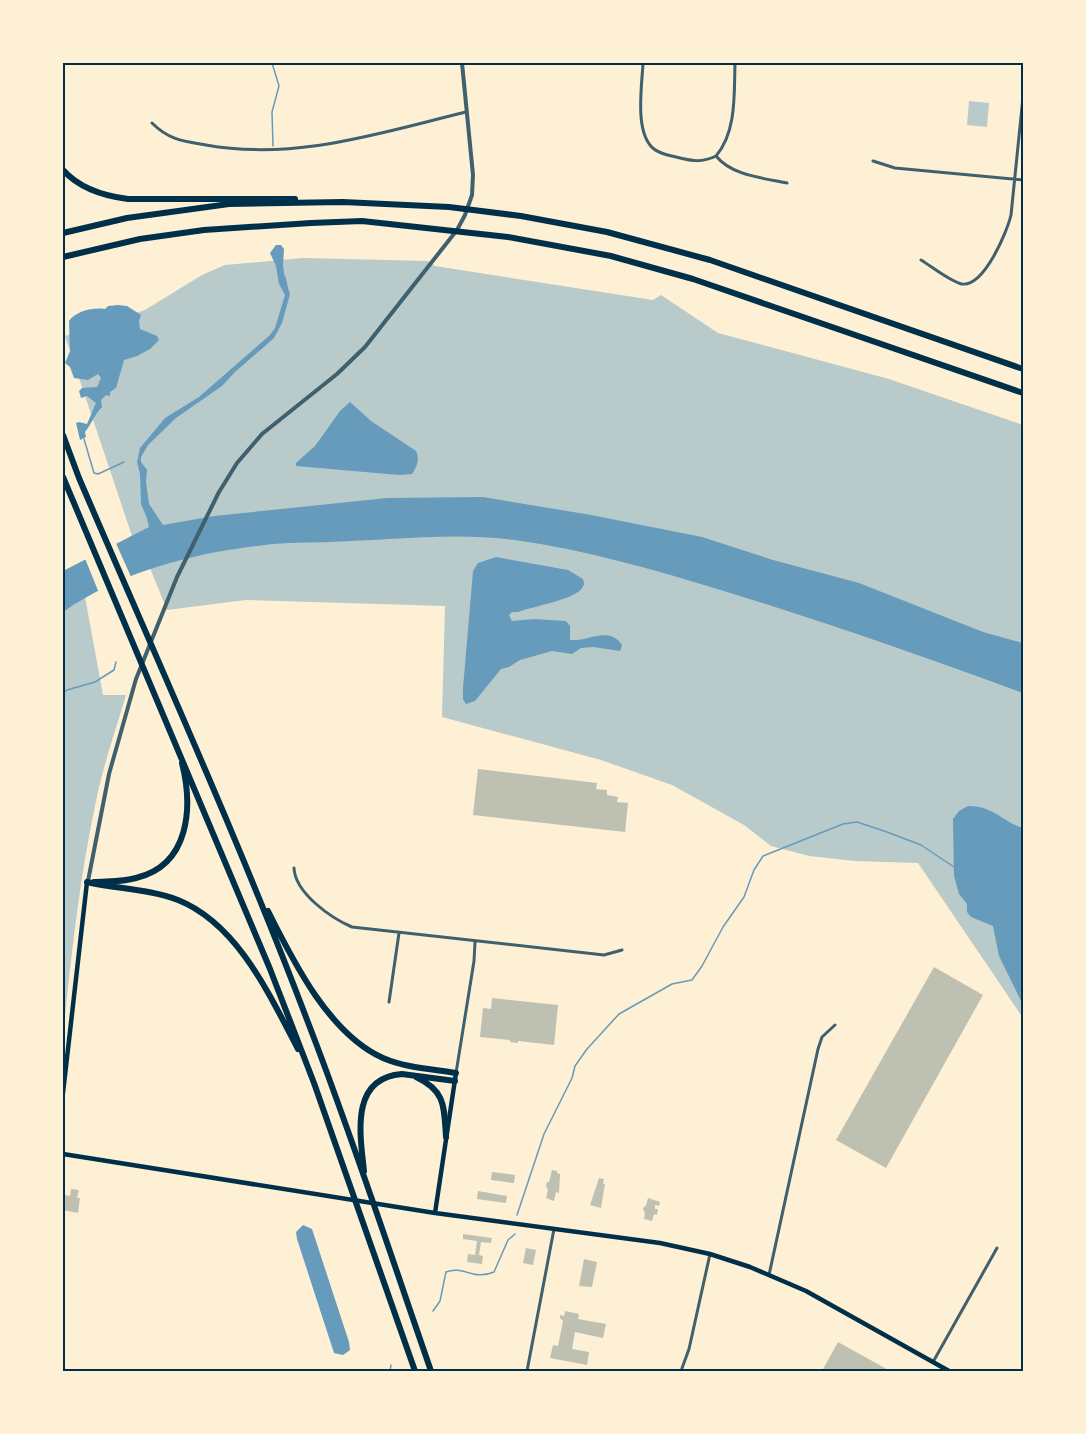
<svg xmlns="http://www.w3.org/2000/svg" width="1086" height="1434" font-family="'Varela Round',sans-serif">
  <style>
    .green { fill: #b9caca }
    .water { fill: #669bbc }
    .pier { fill: #fdf0d5 }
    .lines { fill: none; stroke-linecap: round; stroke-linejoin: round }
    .stream { stroke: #669bbc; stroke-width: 1.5 }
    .building { fill: #bec0b2 }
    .minor { stroke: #3f606c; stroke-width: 3 }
    .tertiary { stroke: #3f606c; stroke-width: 4 }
    .secondary { stroke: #003049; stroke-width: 4.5 }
    .motorway { stroke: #003049; stroke-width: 6 }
    .neatline { fill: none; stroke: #003049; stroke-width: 2 }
  </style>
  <rect width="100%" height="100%" fill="#fdf0d5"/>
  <path class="green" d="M969 101 989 103 987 127 967 125Z
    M303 258 428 261 435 266 653 300 661 295 718 333 889 379 1023 425V1018L918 863 855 861 809 856 771 846 744 825 672 785 601 760 442 717 445 606 246 600 167 610 150 568 132 536 65 336 145 310 202 275 225 265Z
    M63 587 85 597 103 695H126C115 732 102 769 95 806 79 882 71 958 63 1035Z"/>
  <path class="water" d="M276 245H281L284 249 283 266 285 279 290 294 282 323 274 338 235 372 222 386 176 418 148 445 141 457V462L147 470 146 482 149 504 163 525 214 516 387 498 483 497 591 515 702 537 773 560 859 583 983 632 1023 643V693C924 657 825 622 724 591 655 570 587 550 515 540 454 532 391 540 330 542 309 543 286 542 265 545 194 553 122 571 63 612V571L149 527 147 518 141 504 140 474 137 462 140 448 165 418 199 397 270 335 275 328 285 295 279 284 276 266 270 253Z
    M118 305 127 306 141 315 139 321 140 329 157 336 159 340 150 349 137 356 124 360 116 388 110 392V396L106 395 101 400 102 407C95 414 92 423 85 432L86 437 80 440 76 423 79 422 87 424 96 403 87 396 81 398 79 391 82 388 97 387 101 378 98 374 88 380 74 378 70 367 65 363 70 351 69 321C76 311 93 307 105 309L108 306Z
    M350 402 371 421 416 451C420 460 417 466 412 474L399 475 296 466V463L315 446 340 411Z
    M496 557 568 570 583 579C584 583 585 584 582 588 576 599 531 607 518 612H512L509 615 512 621 534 619 566 621 570 626V640C588 642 609 625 622 645L620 651 593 647 581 648 572 654 552 651 520 660 509 667 501 669 475 701 466 704 463 699V688L473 571 478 563Z
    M968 806C994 806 1001 821 1023 828V1005L999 956 993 926 971 917 967 912V904L959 894 954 876 953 819 959 811Z
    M303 1225 312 1229 349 1342 350 1350 343 1355 334 1353 297 1239 296 1232Z"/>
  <path class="pier" d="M115 541 132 579 99 593 84 556Z"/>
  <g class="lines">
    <path class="stream" d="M272 63 279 86 272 112 273 146
      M285 277 287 287
      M259 350 267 343
      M84 439 94 473 98 474 124 462
      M63 693 67 690 95 682 114 670 116 662
      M517 1215 544 1134 572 1078 575 1066 587 1049 619 1014 672 984 692 980 702 966 723 927 744 897 754 870 763 856 843 824 857 822 887 832 921 845 954 867
      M433 1311 440 1301 446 1272C464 1265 473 1281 494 1272L508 1240 515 1234
      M390 1371 391 1365"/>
  </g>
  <path class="building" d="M478 769 597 783 596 789 607 790V795L618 797 617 802 628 803 625 832 473 815Z
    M934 967 983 995 886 1168 836 1140Z
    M492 998 558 1005 554 1045 518 1041V1043L510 1042V1040L480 1037 483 1008 491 1009Z
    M552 1170 557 1171V1173L560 1174 559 1193 556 1192 554 1201 546 1198 548 1190 546 1186 547 1182H549Z
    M492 1172 515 1175 514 1183 491 1180Z
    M599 1178 604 1179 603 1184H605L601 1208 590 1205Z
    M71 1189 79 1190 77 1198H80L78 1213 63 1210 65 1195 70 1196Z
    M478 1191 507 1196 506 1203 477 1199Z
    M648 1198 660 1202 659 1206 655 1205V1209H658L657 1215 654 1214 652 1221 644 1219 645 1213 643 1209 644 1207 646 1206Z
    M463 1234 492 1238 491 1243 481 1242 479 1255 483 1256 482 1264 467 1262 468 1254 475 1255 477 1241 463 1239Z
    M526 1248 536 1250 533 1265 523 1263Z
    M584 1259 597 1262 592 1287 579 1286Z
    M565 1311 579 1314 578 1319 606 1324 603 1338 575 1332 572 1349 589 1352 587 1365 550 1358 553 1345 558 1346 563 1321 560 1318V1315L564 1316Z
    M838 1342 883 1367 890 1371H822Z"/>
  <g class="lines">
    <path class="minor" d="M643 63C642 86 634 133 654 149 660 154 668 155 676 157 691 161 702 163 716 156 737 132 734 92 735 63
      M152 123C169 140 183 141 206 145 296 161 379 133 466 112
      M716 156C732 176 764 178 787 183
      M873 161 895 168 1023 180
      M921 260C931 266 951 282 962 284 984 287 1007 232 1011 215L1023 97
      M294 868C295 893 331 918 352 927L604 955 622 950
      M389 1002 399 933
      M456 1073 474 961 475 942
      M769 1275 818 1049 822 1037 835 1025
      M933 1362 997 1248
      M527 1371 554 1229
      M681 1371 689 1349 710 1254"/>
    <path class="tertiary" d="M88 881 109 774 136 679 177 577 219 492 237 463 262 434 337 374 365 347 435 258 457 230 465 215 472 195 473 175 462 63"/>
    <path class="secondary" d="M63 1093 87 882
      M63 1154 435 1213 660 1243 710 1254 750 1267 806 1291 949 1371
      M435 1213 456 1073"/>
    <path class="motorway" d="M63 170C80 189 104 196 128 199H295
      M63 233 127 218 229 204 343 202 449 207 521 216 607 232 710 260 1023 369
      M63 257 140 239 204 230 311 223 362 221 508 237 611 256 693 279 1023 393
      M63 435 79 478C157 660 239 840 309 1025 353 1139 391 1256 431 1371
      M63 477 270 969 314 1083 415 1371
      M87 882C117 889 150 889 178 900 238 924 270 996 298 1049
      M94 882C108 881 122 882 136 878 190 865 193 807 182 763
      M268 911C293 961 329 1034 383 1058 406 1068 432 1069 456 1073
      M416 1077C446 1091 444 1107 446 1137
      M364 1171C360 1134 350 1078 402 1074L455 1081"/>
  </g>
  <rect width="1086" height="1434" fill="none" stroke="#fdf0d5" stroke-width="129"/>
  <rect x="64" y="64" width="958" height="1306" class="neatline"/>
</svg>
